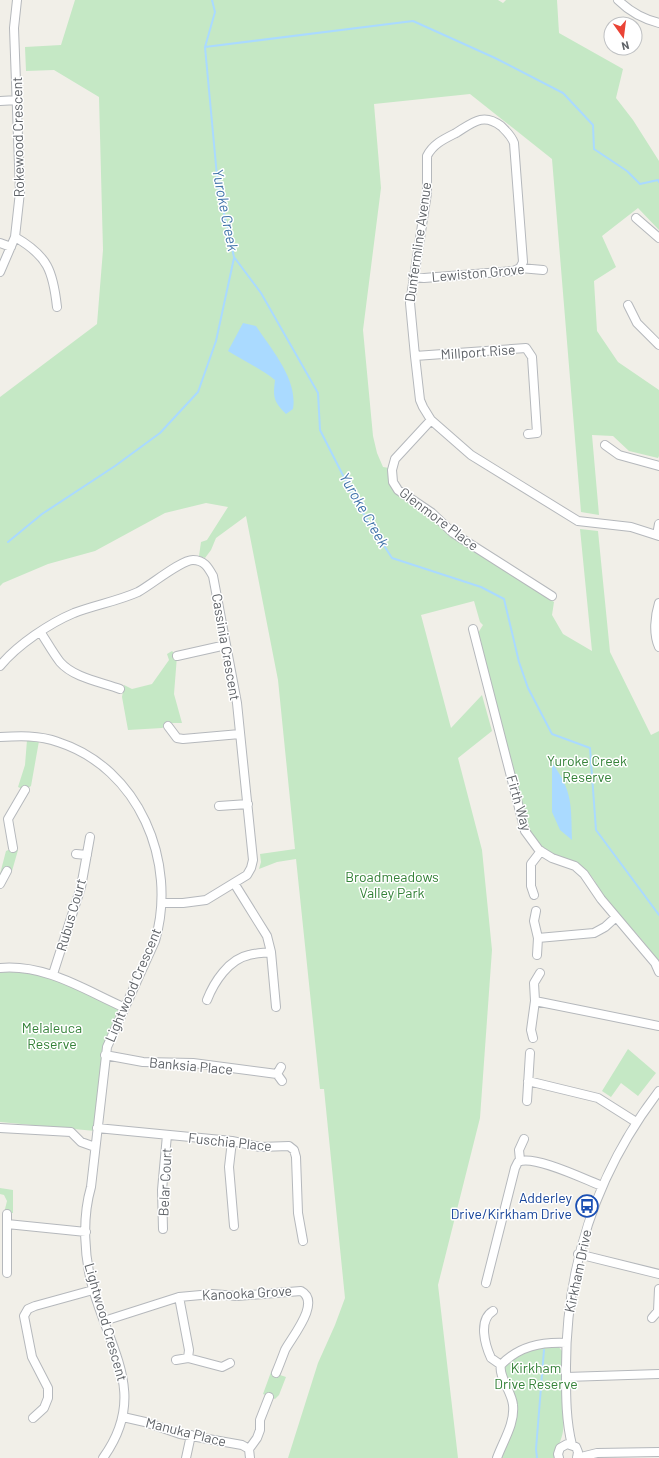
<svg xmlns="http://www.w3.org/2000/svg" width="659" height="1458" font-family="Barlow,sans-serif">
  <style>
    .green { fill: #c5e8c5 }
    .water { fill: #aadaff }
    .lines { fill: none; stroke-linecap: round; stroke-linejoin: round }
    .stream { stroke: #aadaff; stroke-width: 2 }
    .minor-casing { stroke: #b5b8bc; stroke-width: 10 }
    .minor { stroke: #fff; stroke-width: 8 }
    .labels { text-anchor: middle; stroke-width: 3; stroke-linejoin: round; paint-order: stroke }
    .street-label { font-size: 14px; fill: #5f6368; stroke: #fff }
    .park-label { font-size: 14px; fill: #348238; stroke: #fff }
    .transit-label { font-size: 14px; fill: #164399; stroke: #fff; text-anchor: end }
    .water-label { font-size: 15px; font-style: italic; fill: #4174aa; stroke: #fff }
  </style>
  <rect width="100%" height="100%" fill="#f1efe8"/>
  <path class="green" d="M75 0H498L503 3 506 0H557L559 33 623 69 616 98 633 120 659 161V230L638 208 602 236 616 267 594 281 597 331 618 362 659 390V456L658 458 629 451 613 436 592 435 599 515 581 512 552 159 470 94 374 104 381 188 363 330 373 436 377 453 383 467 389 468V481L393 490 407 502 420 508 448 533 554 602 552 615 563 634 592 651 580 529 598 531 610 652 651 735 659 731V963C644 939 622 919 604 896 598 888 595 879 587 871 565 850 546 864 527 827L478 633 483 625 480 622 474 601 421 615 451 728 482 695 492 731 458 758 482 850 492 950 480 1118 438 1285 458 1458H288L318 1363 335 1325 345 1298 324 1089H320L296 859 277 862 259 869 261 862 260 854 295 849 278 680 246 516 216 538 211 550 205 558 199 556 201 542 207 540 228 507 206 503 165 513 95 551 48 564 3 583 0 586V397L97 324 103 250 99 97 54 70 26 71 25 47 61 45Z
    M172 651 177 656 174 694 182 723H172L162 728 128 730 122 697 124 685 132 689 152 684 169 660 167 654Z
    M27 740 39 741 31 786 25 790 18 787 25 765Z
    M13 848 18 850 12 871 0 874 6 851Z
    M14 971C52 974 85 993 119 1008L103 1045 95 1131 0 1122V972Z
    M628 1049 656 1073 638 1096 621 1083 611 1097 602 1091Z
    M0 1188 13 1190V1213H4L7 1201 4 1195 0 1194Z
    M558 1346 562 1351C563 1377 566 1405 563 1431 562 1440 556 1448 557 1458H499L512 1428 513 1391 503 1370C513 1350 538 1348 558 1346Z
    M271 1372 286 1377 279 1395 275 1399 263 1394Z"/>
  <path class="water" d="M243 323 256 326C271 349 298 379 293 409L286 414C273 401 273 397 275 380 260 368 244 361 228 351Z
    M552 763C573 791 571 806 572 840L560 830 552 812Z"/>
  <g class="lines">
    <path class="stream" d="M212 0 215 12 205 47 218 187 234 257 261 293 318 393 320 430 358 505 392 558 481 587 504 599 519 662 528 688 552 734 590 748 596 830 659 915
      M205 47 413 21 495 58 563 93 593 125 594 149 627 171 640 184 658 180 659 182
      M8 542 42 514 115 466 160 433 198 392 216 341 234 258
      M537 1458 536 1449 544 1350"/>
    <g class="minor-casing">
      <path id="minor" d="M618 0C630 12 643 19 659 23
        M0 101 18 100
        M636 218 659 238
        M15 237C48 256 53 271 57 307
        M0 243 11 247
        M520 268 523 262 514 143C511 135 507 132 501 126 483 112 472 123 456 133 444 139 433 144 427 156V193L410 303 415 356 420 400 423 407 431 420 471 455 578 521 631 527 659 536
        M0 272 15 237 20 192 14 28 17 0
        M413 277 424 278 513 271 520 268 543 270
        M628 305 637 323 659 345
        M415 356 526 348 532 357 537 433 528 434
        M431 420 395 459 392 470 393 482 398 490 432 513 453 533 552 596
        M605 445 619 455 659 466
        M657 535 659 524
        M659 603C655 616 653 634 659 647
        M473 629 525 831 539 850 552 858 575 866 584 874 601 899 655 963 659 972
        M41 633C47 642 53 653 60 662 74 678 101 682 120 689
        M177 656 226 645
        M0 666C17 645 50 623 74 613 95 605 118 601 138 592 151 585 181 560 193 560 204 560 208 567 213 576L237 703 253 860 251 868 247 875 206 900 183 903H162
        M168 726 177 738 183 739 240 734
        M0 737C19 736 39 735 58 742 139 768 178 862 155 941L107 1047 91 1187C82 1218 84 1257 93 1289 111 1352 148 1396 103 1458
        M219 806 248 804
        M13 848 8 819 25 790
        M76 854 87 855
        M234 883 267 936 271 952 276 1007
        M0 884 7 871
        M534 895 531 886V864L541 851
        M536 911 534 921 538 938 537 955
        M538 938 594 933 605 927 616 917
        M0 968C45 964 83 989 123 1007
        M53 974 81 887 90 837
        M207 1000C214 982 229 959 249 955 256 953 264 953 271 952
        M535 1001 659 1026
        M533 1038 531 1030 535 1001 534 983 540 973
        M105 1055 143 1062 193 1063 277 1074
        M281 1067 277 1074 282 1081
        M528 1081 598 1098 636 1122
        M527 1101 530 1053
        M0 1128 71 1132 81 1142 95 1147
        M97 1128 232 1141 260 1147 289 1146 294 1150 296 1157 298 1213 303 1241
        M232 1141 229 1167 234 1226
        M520 1160 519 1150 524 1139
        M7 1224V1214
        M163 1229 162 1190 167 1135
        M578 1254 659 1274
        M7 1273V1224L86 1232
        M486 1283 515 1168 518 1162C533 1154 586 1180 602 1186
        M179 1297 189 1350 188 1358 222 1367 230 1363
        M493 1311C478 1320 485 1345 491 1358L501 1365
        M652 1318 658 1311 659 1289
        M104 1321 179 1297 212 1294 237 1296 301 1291C322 1302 291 1338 285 1350 282 1358 279 1366 276 1373
        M176 1360 188 1358
        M566 1377 659 1374
        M123 1417 145 1422 180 1434 242 1445 249 1449 250 1458
        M33 1418 44 1408 48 1398V1388L32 1357 24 1316 28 1309 35 1306 93 1290
        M572 1445C566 1421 566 1397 566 1373 565 1269 596 1173 659 1091
        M249 1449 257 1438 260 1430V1420L269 1397
        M186 1458 191 1435
        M497 1458C503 1441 515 1424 513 1405 512 1392 498 1376 501 1365 519 1346 541 1342 566 1343
        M559 1458 558 1454 560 1448 567 1444 576 1447 578 1452 577 1458
        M577 1458 597 1453 659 1452"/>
    </g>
    <use href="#minor" class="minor"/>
  </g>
  <defs>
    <g id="bus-ring" transform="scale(1.15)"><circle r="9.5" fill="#fff" stroke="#1a4fb4" stroke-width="1.5"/><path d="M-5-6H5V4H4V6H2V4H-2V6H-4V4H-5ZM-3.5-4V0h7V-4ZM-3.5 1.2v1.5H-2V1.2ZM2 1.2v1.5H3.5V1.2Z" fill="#1a4fb4"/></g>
  </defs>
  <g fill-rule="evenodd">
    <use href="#bus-ring" x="587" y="1206"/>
  </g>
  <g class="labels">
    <g class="street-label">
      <text transform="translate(18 137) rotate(-91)" y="5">Rokewood Crescent</text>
      <text transform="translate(418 242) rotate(-82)" y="5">Dunfermline Avenue</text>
      <text transform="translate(478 273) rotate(-5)" y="5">Lewiston Grove</text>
      <text transform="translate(478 352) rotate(-4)" y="5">Millport Rise</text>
      <text transform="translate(439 519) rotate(37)" y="5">Glenmore Place</text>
      <text transform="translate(226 647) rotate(80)" y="5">Cassinia Crescent</text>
      <text transform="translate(519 803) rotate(74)" y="5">Firth Way</text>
      <text transform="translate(71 915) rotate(-74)" y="5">Rubus Court</text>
      <text transform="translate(133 985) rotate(-67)" y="5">Lightwood Crescent</text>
      <text transform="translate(191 1066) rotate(5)" y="5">Banksia Place</text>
      <text transform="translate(230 1142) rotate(6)" y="5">Fuschia Place</text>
      <text transform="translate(165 1182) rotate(-87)" y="5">Belar Court</text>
      <text transform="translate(578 1271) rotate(-78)" y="5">Kirkham Drive</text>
      <text transform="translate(247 1293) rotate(-3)" y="5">Kanooka Grove</text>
      <text transform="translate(106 1322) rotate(74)" y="5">Lightwood Crescent</text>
      <text transform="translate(186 1432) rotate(14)" y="5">Manuka Place</text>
    </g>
    <g class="park-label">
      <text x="587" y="766">Yuroke Creek<tspan x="587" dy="16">Reserve</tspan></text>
      <text x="392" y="882">Broadmeadows<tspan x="392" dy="16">Valley Park</tspan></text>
      <text x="52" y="1033">Melaleuca<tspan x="52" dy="16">Reserve</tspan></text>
      <text x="536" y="1373">Kirkham<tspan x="536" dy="16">Drive Reserve</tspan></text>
    </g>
    <g class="transit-label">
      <text x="572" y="1203">Adderley<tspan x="572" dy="16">Drive/Kirkham Drive</tspan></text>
    </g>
    <g class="water-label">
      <text transform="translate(225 210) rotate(79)" y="5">Yuroke Creek</text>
      <text transform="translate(364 510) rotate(60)" y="5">Yuroke Creek</text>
    </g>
  </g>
  <g transform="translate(623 36) rotate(166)"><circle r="19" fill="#ffffff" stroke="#bfc1c3"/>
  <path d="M0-3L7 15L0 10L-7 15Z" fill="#ea4335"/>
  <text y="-6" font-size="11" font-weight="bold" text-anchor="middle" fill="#5f6368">N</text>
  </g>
</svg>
